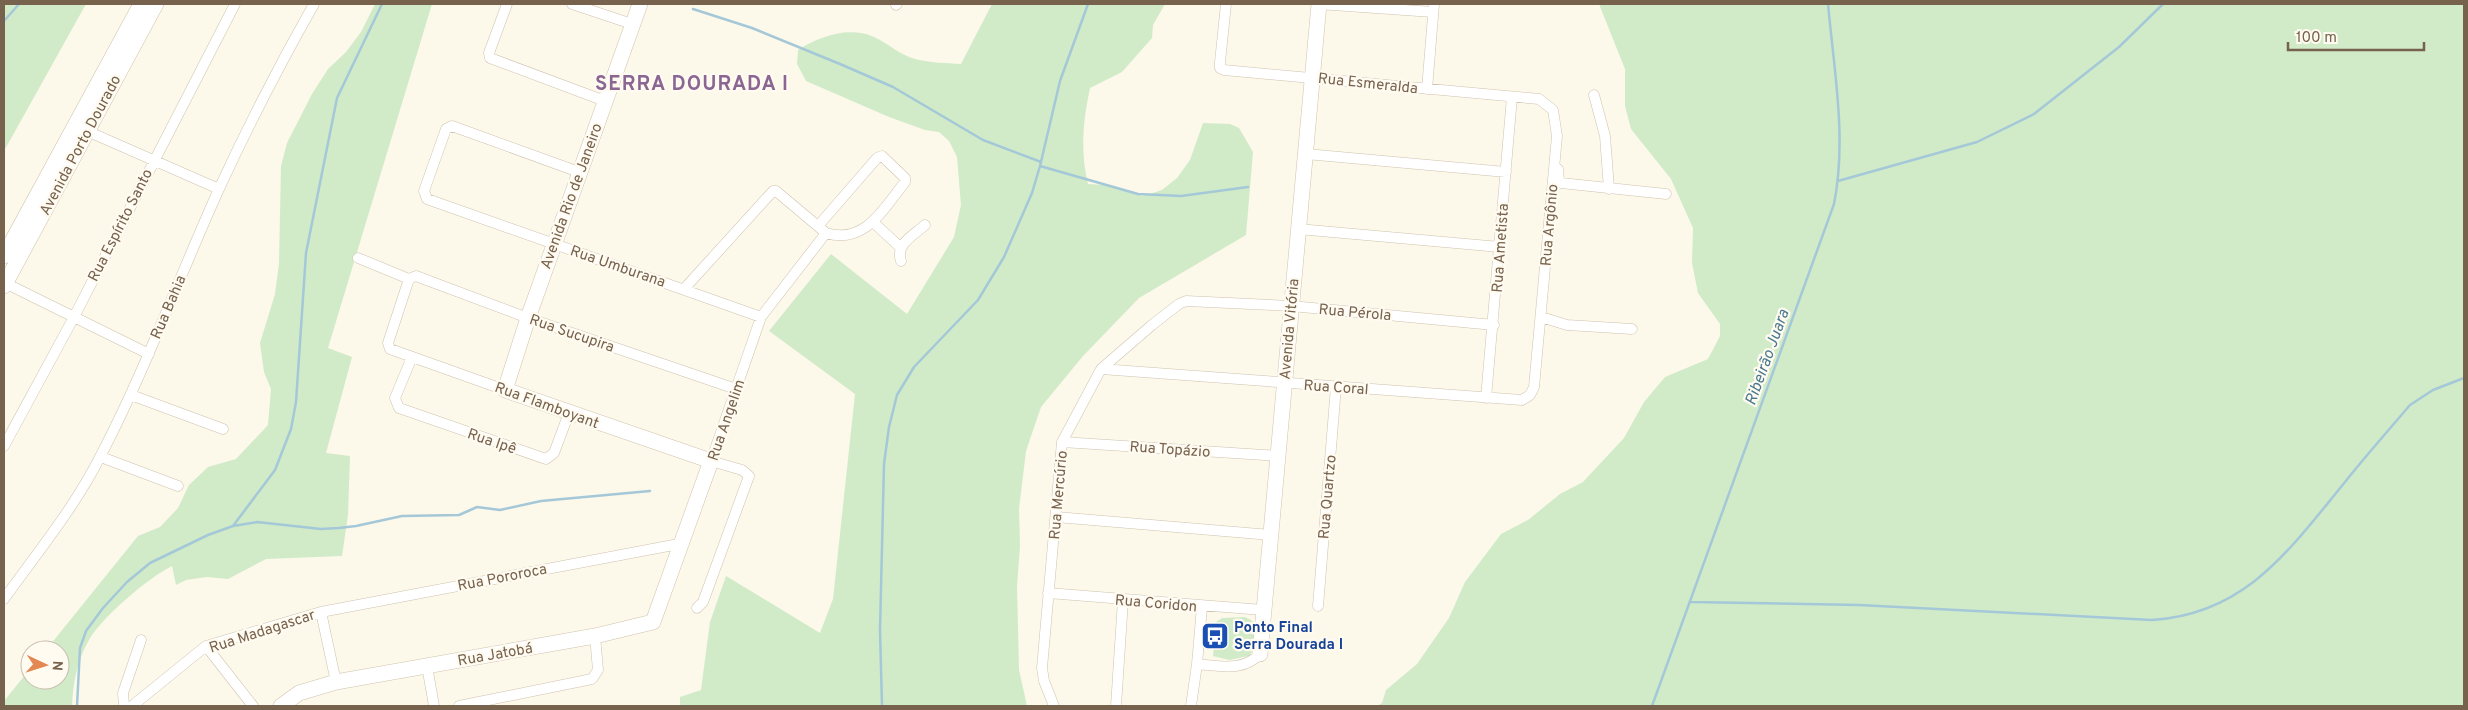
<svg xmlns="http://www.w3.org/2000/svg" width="2468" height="710" font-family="Overpass,sans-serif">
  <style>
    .green { fill: #d1ebc8 }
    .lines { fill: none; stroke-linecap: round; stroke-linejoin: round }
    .stream { stroke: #a4c8d8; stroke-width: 2.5 }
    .street-casing { stroke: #cfc2af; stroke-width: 11 }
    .secondary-casing { stroke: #d1c3ad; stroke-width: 16 }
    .street { stroke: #fff; stroke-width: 10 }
    .secondary { stroke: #fff; stroke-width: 15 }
    .labels { text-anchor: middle; stroke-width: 4.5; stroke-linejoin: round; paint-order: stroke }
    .street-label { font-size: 15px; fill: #77624d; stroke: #fffbf1 }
    .transit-label { font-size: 15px; font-weight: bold; fill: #164399; stroke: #fffbf1; text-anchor: start }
    .water-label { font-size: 16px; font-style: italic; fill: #4a7a91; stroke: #fffbf1 }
    .district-label { font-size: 20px; font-weight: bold; letter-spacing: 1px; fill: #8b6693; stroke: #fffbf1 }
  </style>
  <rect width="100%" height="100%" fill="#fcf8ea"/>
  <path class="green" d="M4 4H86L4 151Z
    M375 4H432L328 348 352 357 326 453 350 456 348 515 342 556 266 559 228 579 207 577 186 580 176 585 172 566C148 578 102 617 89 640 77 660 73 683 72 706H4V701L30 669V680H60V650H46L138 536 160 527 178 508 189 485 208 467 236 459 268 425 271 389 264 372 260 343 275 294 279 264 281 166 287 143 312 94 328 69 346 52 361 32Z
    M992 4H1165L1153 25 1152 38 1122 72 1090 88C1083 121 1080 151 1088 184L1105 185 1143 196 1162 190 1177 178 1190 160 1203 123 1230 124 1239 128 1253 152 1246 235 1139 298 1083 356 1041 407 1026 451 1019 509 1020 546 1017 587 1019 670 1027 706H680V697L701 690 710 622 726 576 820 633 833 599 855 394 769 331 831 254 907 314 954 237 961 205 957 157 949 141 939 132 925 130 889 117 806 81 797 64 798 50C820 36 849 26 874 37 889 44 900 55 915 59 930 63 946 63 961 64Z
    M1599 4H2464V706H1377L1382 703 1386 690 1417 664 1449 618 1465 582 1501 534 1528 520 1560 494 1583 482 1624 438 1644 402 1665 377 1708 359 1720 336V324L1698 293 1692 263 1693 228 1671 179 1631 129 1625 106V69Z
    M1245 617 1258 624 1261 638 1249 656 1229 660 1213 656 1216 622 1222 618Z"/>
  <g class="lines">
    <path class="stream" d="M693 9 752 28 840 64 893 87 983 140 1041 162
      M4 21 19 4
      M1040 166 1138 194 1181 196 1248 187
      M1838 181 1977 142 2034 114 2119 47 2163 4
      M233 526 275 470 291 429 296 402 306 253 337 98 382 4
      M1691 602 1859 605 2152 620C2244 614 2287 553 2341 487 2363 459 2387 432 2410 405L2433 390 2464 378
      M77 706 80 648 86 631 103 608 127 582 150 563 208 535 233 526 257 522 321 529 339 528 356 526 402 516 459 515 477 507 500 510 541 501 650 491
      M882 706 880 630 884 464 889 427 897 395 914 367 978 300 1004 257 1032 193 1040 166 1060 81 1088 4
      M1652 706 1834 204C1847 139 1834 70 1828 4"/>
    <g class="street-casing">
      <path id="street" d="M507 4 489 53 490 58 605 101
        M572 4 632 24
        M1318 4 1433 12
        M896 5 897 4
        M1427 89 1434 4
        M1594 95 1605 136 1609 189
        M87 131 219 189
        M1306 154 1506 172
        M1558 169 1559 181 1561 183 1666 194
        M579 172 452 126 446 129 424 191 427 199 761 317
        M873 222 900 247
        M1298 229 1500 247
        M358 258 409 279
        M901 261C895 244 914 235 925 225
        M409 279 416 276 528 318 736 389
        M409 279 388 343 390 349 505 390
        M5 283 149 354
        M684 289 773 191H776L826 233C865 245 884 208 905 182V178L882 156 877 158 818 226
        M1541 317 1567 325 1632 329
        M412 357 395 398 399 408 546 459 554 453 569 413
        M1101 369 1522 400 1530 395 1534 387 1557 136 1553 110 1539 99 1224 70 1220 68V62L1226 4
        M131 395 223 429
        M1486 398 1512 97
        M1062 442 1279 456
        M4 446 74 317 235 4
        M101 457 178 486
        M1056 517 1271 535
        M1048 593 1263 610
        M4 599C37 553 75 507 101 455 146 369 179 277 219 189 248 126 280 64 314 4
        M1318 606 1336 387
        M697 608 703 602 749 476 742 470 711 461 761 317 826 233
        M321 612 336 682
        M206 646 253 706
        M1197 664C1221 666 1242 672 1260 654
        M427 666 434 706
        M124 706 123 693 141 640
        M132 706 206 646 260 630 321 612 684 543
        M459 706 592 679 598 670 595 636
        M1054 706 1044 681 1042 668 1062 442 1101 369 1152 325 1179 304 1186 301 1291 306 1494 325
        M1116 706 1123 600
        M1191 706 1197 664 1202 607"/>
    </g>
    <g class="secondary-casing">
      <path id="secondary" d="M4 256 141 4
        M4 286 156 4
        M1260 654 1319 4
        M281 706 299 693 336 682 595 636 653 622 711 461 505 390 528 318 640 4"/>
    </g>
    <use href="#street" class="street"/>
    <use href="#secondary" class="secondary"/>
  </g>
  <defs>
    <g id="bus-square" transform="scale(1.4375)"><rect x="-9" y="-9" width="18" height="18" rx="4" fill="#1a4fb4" stroke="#fffbf1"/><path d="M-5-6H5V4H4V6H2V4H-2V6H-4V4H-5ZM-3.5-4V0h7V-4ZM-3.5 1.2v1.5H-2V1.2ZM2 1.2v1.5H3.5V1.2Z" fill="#fff"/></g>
  </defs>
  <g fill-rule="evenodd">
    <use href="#bus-square" x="1215" y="636"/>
  </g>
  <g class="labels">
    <g class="street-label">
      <text transform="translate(1368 83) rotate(6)" y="5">Rua Esmeralda</text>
      <text transform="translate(80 145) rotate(-62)" y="5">Avenida Porto Dourado</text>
      <text transform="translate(571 196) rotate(-70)" y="5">Avenida Rio de Janeiro</text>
      <text transform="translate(120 225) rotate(-63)" y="5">Rua Espírito Santo</text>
      <text transform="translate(1549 225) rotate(-85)" y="5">Rua Argônio</text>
      <text transform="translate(1500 248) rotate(-86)" y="5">Rua Ametista</text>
      <text transform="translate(618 266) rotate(19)" y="5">Rua Umburana</text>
      <text transform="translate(168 307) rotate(-67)" y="5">Rua Bahia</text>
      <text transform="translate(1355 312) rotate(5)" y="5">Rua Pérola</text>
      <text transform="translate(1289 329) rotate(-85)" y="5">Avenida Vitória</text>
      <text transform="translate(572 333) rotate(19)" y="5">Rua Sucupira</text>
      <text transform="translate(1336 387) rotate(4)" y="5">Rua Coral</text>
      <text transform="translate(547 405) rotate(20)" y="5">Rua Flamboyant</text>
      <text transform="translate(726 420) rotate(-71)" y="5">Rua Angelim</text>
      <text transform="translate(492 441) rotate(19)" y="5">Rua Ipê</text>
      <text transform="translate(1170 449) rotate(4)" y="5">Rua Topázio</text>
      <text transform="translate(1058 495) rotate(-85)" y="5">Rua Mercúrio</text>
      <text transform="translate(1327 497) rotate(-85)" y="5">Rua Quartzo</text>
      <text transform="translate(502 577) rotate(-11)" y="5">Rua Pororoca</text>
      <text transform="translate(1156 603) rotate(5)" y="5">Rua Coridon</text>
      <text transform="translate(262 631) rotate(-18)" y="5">Rua Madagascar</text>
      <text transform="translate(495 654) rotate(-10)" y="5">Rua Jatobá</text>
    </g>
    <g class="transit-label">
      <text x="1234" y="632">Ponto Final<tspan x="1234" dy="17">Serra Dourada I</tspan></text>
    </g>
    <g class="water-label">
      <text transform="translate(1766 357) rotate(-70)" y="6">Ribeirão Juara</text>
    </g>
    <g class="district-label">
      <text x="692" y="90">SERRA DOURADA I</text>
    </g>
  </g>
  <rect width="2468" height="710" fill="none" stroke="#77624d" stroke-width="10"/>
  <g transform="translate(45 665) rotate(94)"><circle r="24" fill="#fffbf1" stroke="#c9beaf"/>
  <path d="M0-4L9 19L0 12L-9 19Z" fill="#e38852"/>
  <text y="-8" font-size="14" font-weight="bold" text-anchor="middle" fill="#77624d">N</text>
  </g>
  <path d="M2288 42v8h136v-8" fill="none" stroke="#77624d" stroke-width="2.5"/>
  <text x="2296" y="42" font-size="15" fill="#77624d" stroke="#fffbf1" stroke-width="4" paint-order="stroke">100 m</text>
</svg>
